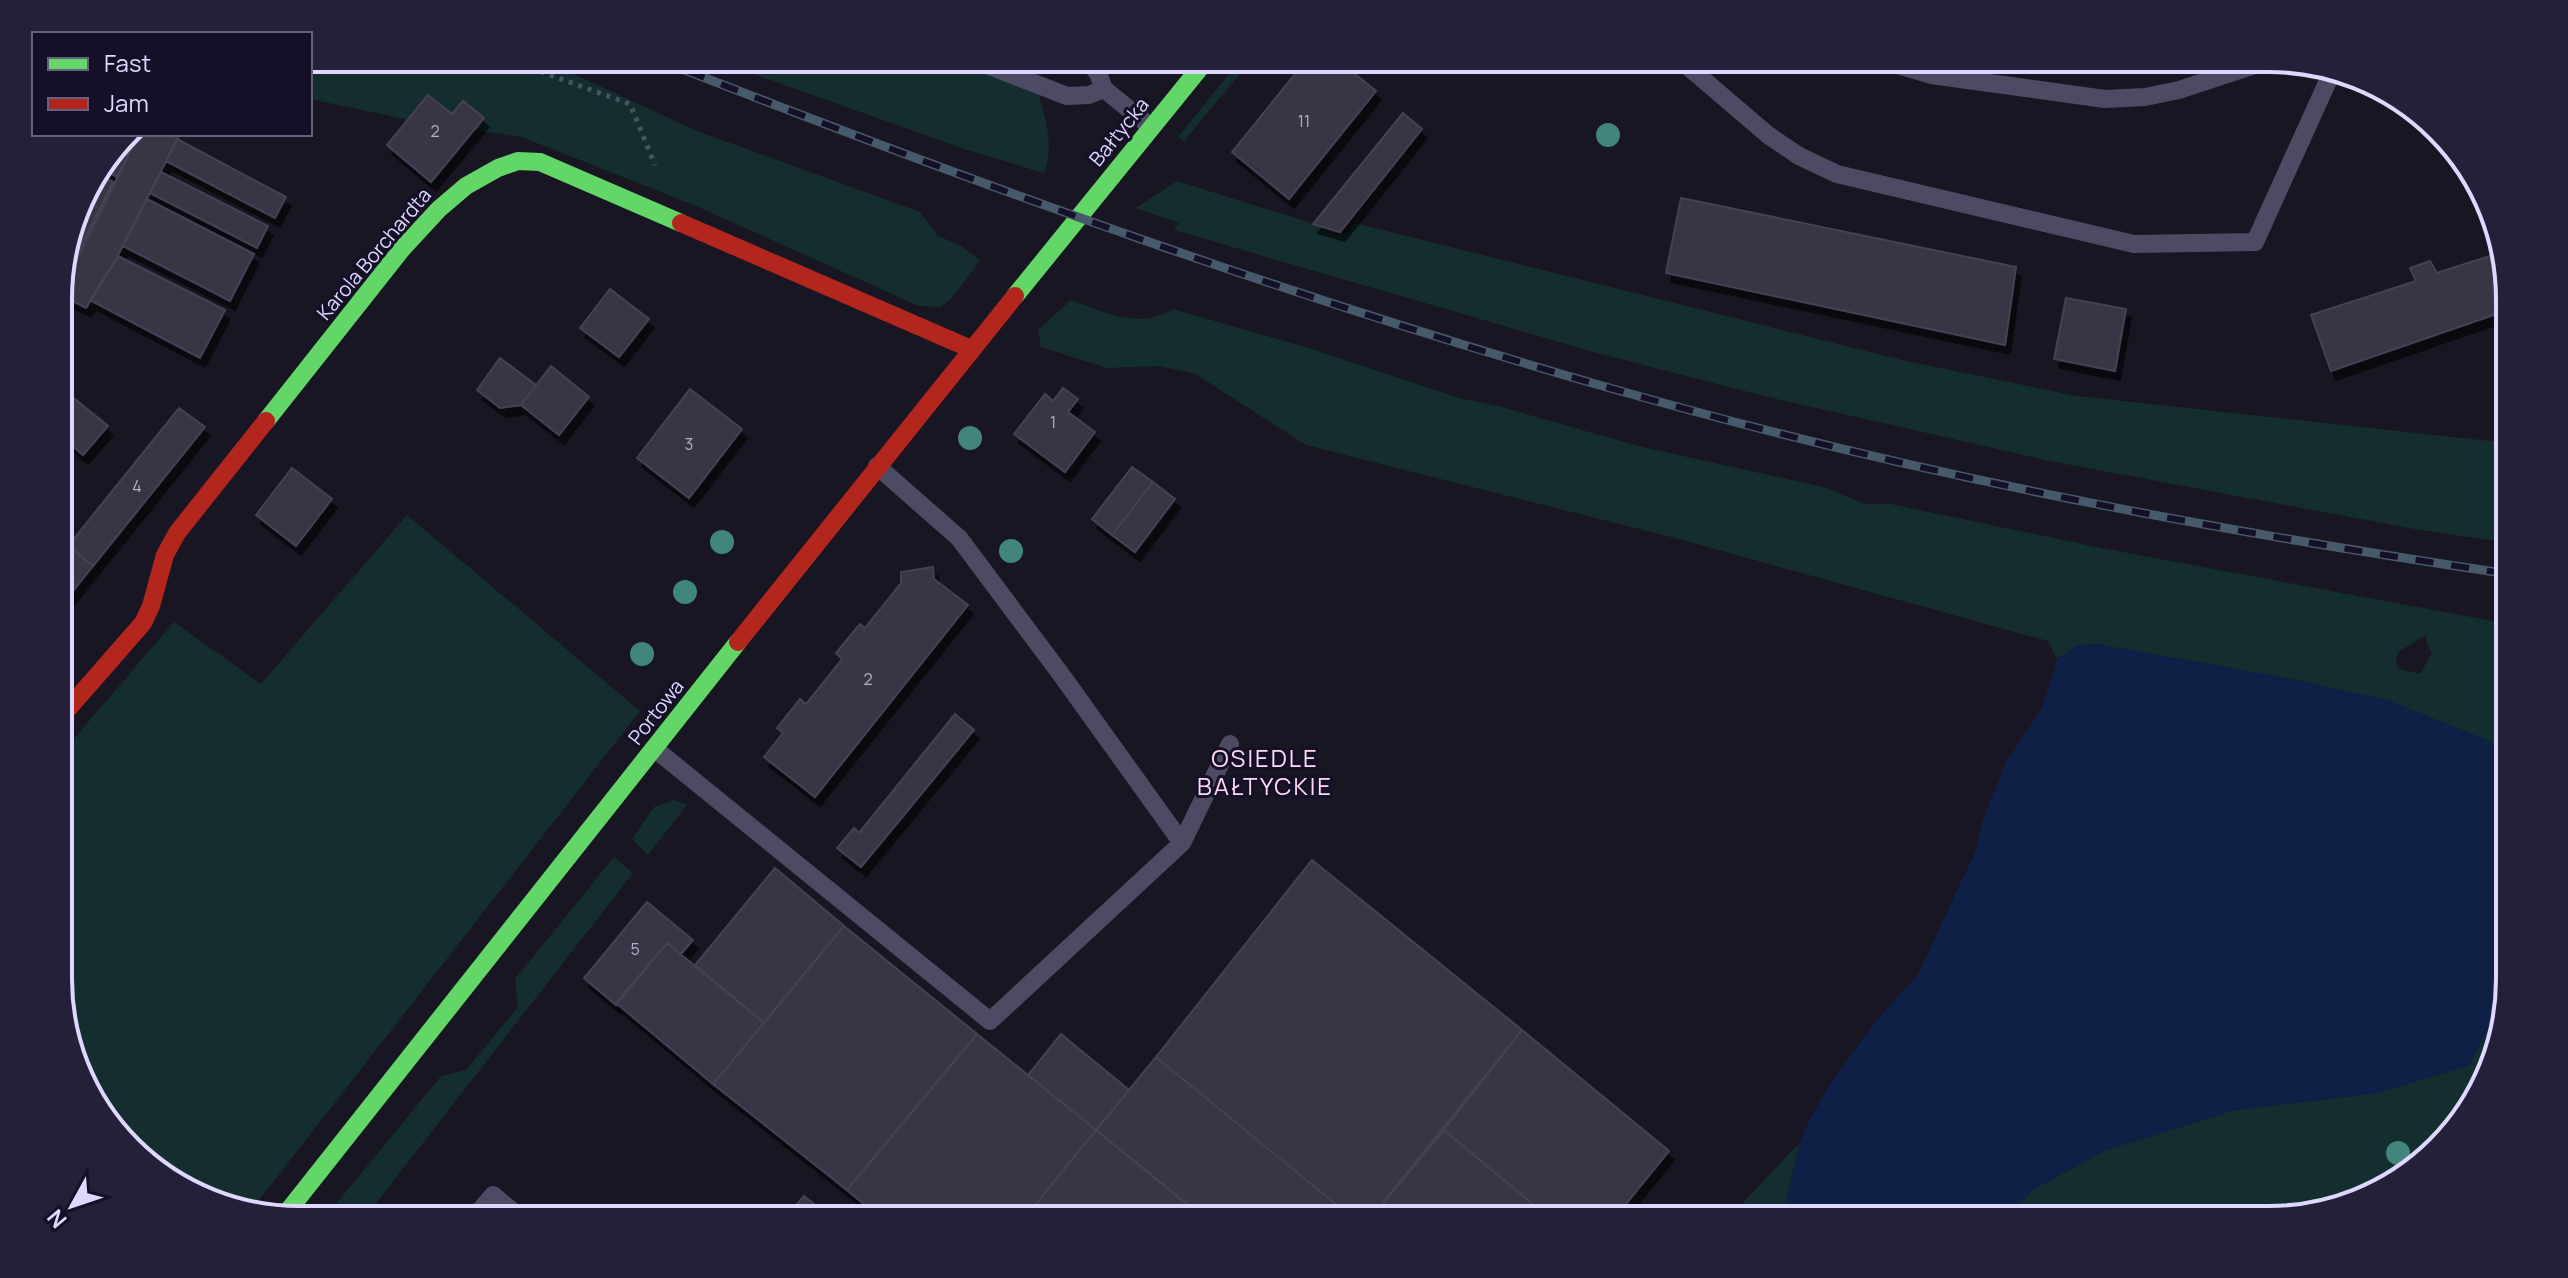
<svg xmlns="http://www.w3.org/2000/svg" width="2568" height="1278" font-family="Manrope,sans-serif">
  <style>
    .green { fill: #142e30; fill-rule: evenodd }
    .water { fill: #0e2046 }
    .building { fill: #383445; stroke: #454156; stroke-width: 2; filter: url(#shadow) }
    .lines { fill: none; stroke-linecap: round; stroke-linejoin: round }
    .path { stroke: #485362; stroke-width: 5; stroke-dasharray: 4 6; stroke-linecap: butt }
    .lane { stroke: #4d4b63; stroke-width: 18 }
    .fast { stroke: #63d668; stroke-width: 18 }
    .jam { stroke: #b3261e; stroke-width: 18 }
    .rail-casing { stroke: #465a6c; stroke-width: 9 }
    .rail { stroke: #151028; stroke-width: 6; stroke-dasharray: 18; stroke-linecap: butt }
    .tree { fill: #41857c }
    .labels { text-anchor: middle; stroke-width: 6; stroke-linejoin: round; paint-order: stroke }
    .number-label { font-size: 16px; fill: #b4afd0 }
    .street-label { font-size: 20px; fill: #ded8ff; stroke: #151028 }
    .quarter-label { font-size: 24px; letter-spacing: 2px; fill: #ffdaf0; stroke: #151028 }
    .rim { fill: none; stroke: #ded8ff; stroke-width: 4 }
  </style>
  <defs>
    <filter id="shadow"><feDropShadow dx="5" dy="9" stdDeviation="0" flood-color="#0009"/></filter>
  </defs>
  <rect width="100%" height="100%" fill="#181622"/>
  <path class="green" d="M310 58H539L697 131 920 212 938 236 960 245 980 261 952 298 940 307 919 306 696 206 522 137 423 123 310 99Z
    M709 58H952L1038 90C1045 118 1055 146 1044 173L967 150Z
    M1242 58H1253L1184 141 1178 137Z
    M1177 181 1340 232 1348 233 1355 223 1906 361 2077 396 2508 443 2509 543 2420 530 2050 461 1768 397 1597 353 1174 230 1179 223 1136 208Z
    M1071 300C1108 313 1136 330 1173 309L1302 346 1459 398 1498 406 1638 446 1827 488 1864 504H1891L2101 548 2509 624V749L2389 701 2286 678 2096 644 2077 646 2057 659 2048 641 1675 538 1306 445 1194 373 1158 366 1107 368 1041 347 1038 330ZM2426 635 2427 645 2432 653 2420 674 2398 669 2396 659 2398 652Z
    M407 515 640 711 252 1209 193 1195 107 1125 60 1011V755L174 622 261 684Z
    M674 800 687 805 648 855 632 839 654 807Z
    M614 857 633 873 363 1220H323L441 1076 466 1070 518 1007 515 979Z
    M2507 991 2485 1085 2403 1179 2284 1220H2006L2032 1190 2106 1150 2235 1110 2377 1093 2470 1065 2482 1037Z
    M1800 1142 1786 1200 1784 1220H1727Z"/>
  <path class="water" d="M2096 644 2286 678 2389 701 2509 749 2510 980C2504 1005 2481 1038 2470 1065L2377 1093 2235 1110 2106 1150 2032 1190 2006 1220H1784L1786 1200 1800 1142 1811 1117 1831 1082 1876 1021 1918 974 1976 850 1982 822 2006 762 2042 708 2057 659 2077 646Z"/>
  <path class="building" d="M1308 58H1335L1376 91 1289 199 1232 152Z
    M428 95 452 114 463 101 484 118 431 182 387 145Z
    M1403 113 1422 129 1340 232 1313 224Z
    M139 134H180L114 263 86 308 59 294V283L64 262 73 267Z
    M177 139 286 197 275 218 166 161Z
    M117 148 129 154 117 177 101 169Z
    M161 172 268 226 257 248 150 193Z
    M97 174 113 182 72 264 65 260 83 193Z
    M1681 198 2016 267 2005 345 1666 273Z
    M147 199 254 254 230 301 123 246Z
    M2502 252 2508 269V310L2331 371 2311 315 2416 281 2410 268 2430 261 2437 273Z
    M118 256 225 310 200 358 90 300Z
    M610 289 649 319 619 357 580 328Z
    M2066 298 2126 309 2115 371 2054 359Z
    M500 358 536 385 521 405 500 408 477 390Z
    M551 366 589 397 559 435 521 405Z
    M59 386 108 426 83 455 59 434Z
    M1063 388 1078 399 1068 412 1095 432 1065 472 1014 434 1045 394 1053 401Z
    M690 389 742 429 689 498 637 458Z
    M179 408 205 427 93 566 68 546Z
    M1132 467 1153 482 1112 535 1092 519Z
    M292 468 332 499 296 546 256 515Z
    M1153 482 1175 499 1135 552 1112 535Z
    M61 539 93 566 62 605 59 602Z
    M933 567 934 579 968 605 815 797 764 757 783 733 777 728 800 699 806 704 842 659 836 653 860 624 865 628 901 583V572Z
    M955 714 974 730 861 867 837 848 854 828 859 833Z
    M1312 860 1522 1030 1369 1220H1355L1156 1057Z
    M775 868 844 926 764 1023 695 965Z
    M647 902 693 940 681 954 667 943 616 1005 584 978Z
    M844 926 977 1034 847 1190 713 1084Z
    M667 943 764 1023 713 1084 616 1003Z
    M1522 1030 1669 1151 1613 1220H1552L1444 1130Z
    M977 1034 1096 1130 1023 1220H883L847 1190Z
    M1061 1034 1129 1090 1096 1130 1028 1075Z
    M1156 1057 1355 1220H1206L1096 1130Z
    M1096 1130 1196 1211 1189 1220H1023Z
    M1444 1130 1552 1220H1369Z
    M804 1196 834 1220H784Z"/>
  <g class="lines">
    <path class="path" d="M503 58 630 104 655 165"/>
    <path class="lane" d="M969 58 1067 96 1089 95 1104 89
      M1085 58 1098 73 1104 89 1151 127
      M1678 58 1768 135 1799 156 1837 174 2134 244 2255 242 2332 72
      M1874 58 1931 75 2105 99 2145 97 2179 90 2273 59
      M877 466 959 538 1060 673 1182 843
      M655 749 990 1021 1182 843 1230 744
      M472 1220 493 1195 523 1220"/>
    <path class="fast" d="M1015 296 1208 58
      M266 421 402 249 439 209 466 186 498 168 518 161 540 162 681 223
      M284 1216 738 642"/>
    <path class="jam" d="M681 223 971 349
      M738 642 1015 296
      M59 719 143 623 151 606 165 555 177 533 266 421"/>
    <g class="rail-casing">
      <path id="rail" d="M654 58C991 190 1332 313 1682 408 1954 482 2231 533 2509 574"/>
    </g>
    <use href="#rail" class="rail"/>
  </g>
  <g class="tree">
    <circle cx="1608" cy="135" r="12"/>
    <circle cx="970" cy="438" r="12"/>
    <circle cx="722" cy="542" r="12"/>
    <circle cx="1011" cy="551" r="12"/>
    <circle cx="685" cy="592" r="12"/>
    <circle cx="642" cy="654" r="12"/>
    <circle cx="2398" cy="1153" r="12"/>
  </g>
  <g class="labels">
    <g class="number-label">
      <text x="1304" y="127">11</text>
      <text x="435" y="137">2</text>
      <text x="1053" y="428">1</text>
      <text x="689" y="450">3</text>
      <text x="137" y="492">4</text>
      <text x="868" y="685">2</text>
      <text x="635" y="955">5</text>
    </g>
    <g class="street-label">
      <text transform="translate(1119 132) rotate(-51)" y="7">Bałtycka</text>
      <text transform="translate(374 254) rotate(-50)" y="7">Karola Borchardta</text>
      <text transform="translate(656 712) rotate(-52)" y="7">Portowa</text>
    </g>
    <g class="quarter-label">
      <text x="1265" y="767">OSIEDLE<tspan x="1265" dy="28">BAŁTYCKIE</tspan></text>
    </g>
  </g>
  <path d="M0 0H2568V1278H0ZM299 72H2269A227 227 0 0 1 2496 299V979A227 227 0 0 1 2269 1206H299A227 227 0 0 1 72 979V299A227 227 0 0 1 299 72Z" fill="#252039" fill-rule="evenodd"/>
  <path class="rim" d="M299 72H2269A227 227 0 0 1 2496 299V979A227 227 0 0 1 2269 1206H299A227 227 0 0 1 72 979V299A227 227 0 0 1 299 72Z"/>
  <rect x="32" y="32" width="280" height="104" fill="#151028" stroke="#65607e" stroke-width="2"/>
  <rect x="48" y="58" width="40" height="12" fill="#63d668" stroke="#65607e" stroke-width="2"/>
  <text x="104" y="72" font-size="24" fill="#ded8ff">Fast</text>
  <rect x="48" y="98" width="40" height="12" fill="#b3261e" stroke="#65607e" stroke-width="2"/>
  <text x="104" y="112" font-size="24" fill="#ded8ff">Jam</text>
  <g transform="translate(72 1206) rotate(230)" stroke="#151028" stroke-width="6" paint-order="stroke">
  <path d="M0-6L14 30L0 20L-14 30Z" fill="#ded8ff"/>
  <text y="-12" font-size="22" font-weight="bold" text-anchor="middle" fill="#ded8ff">N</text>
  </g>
</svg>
